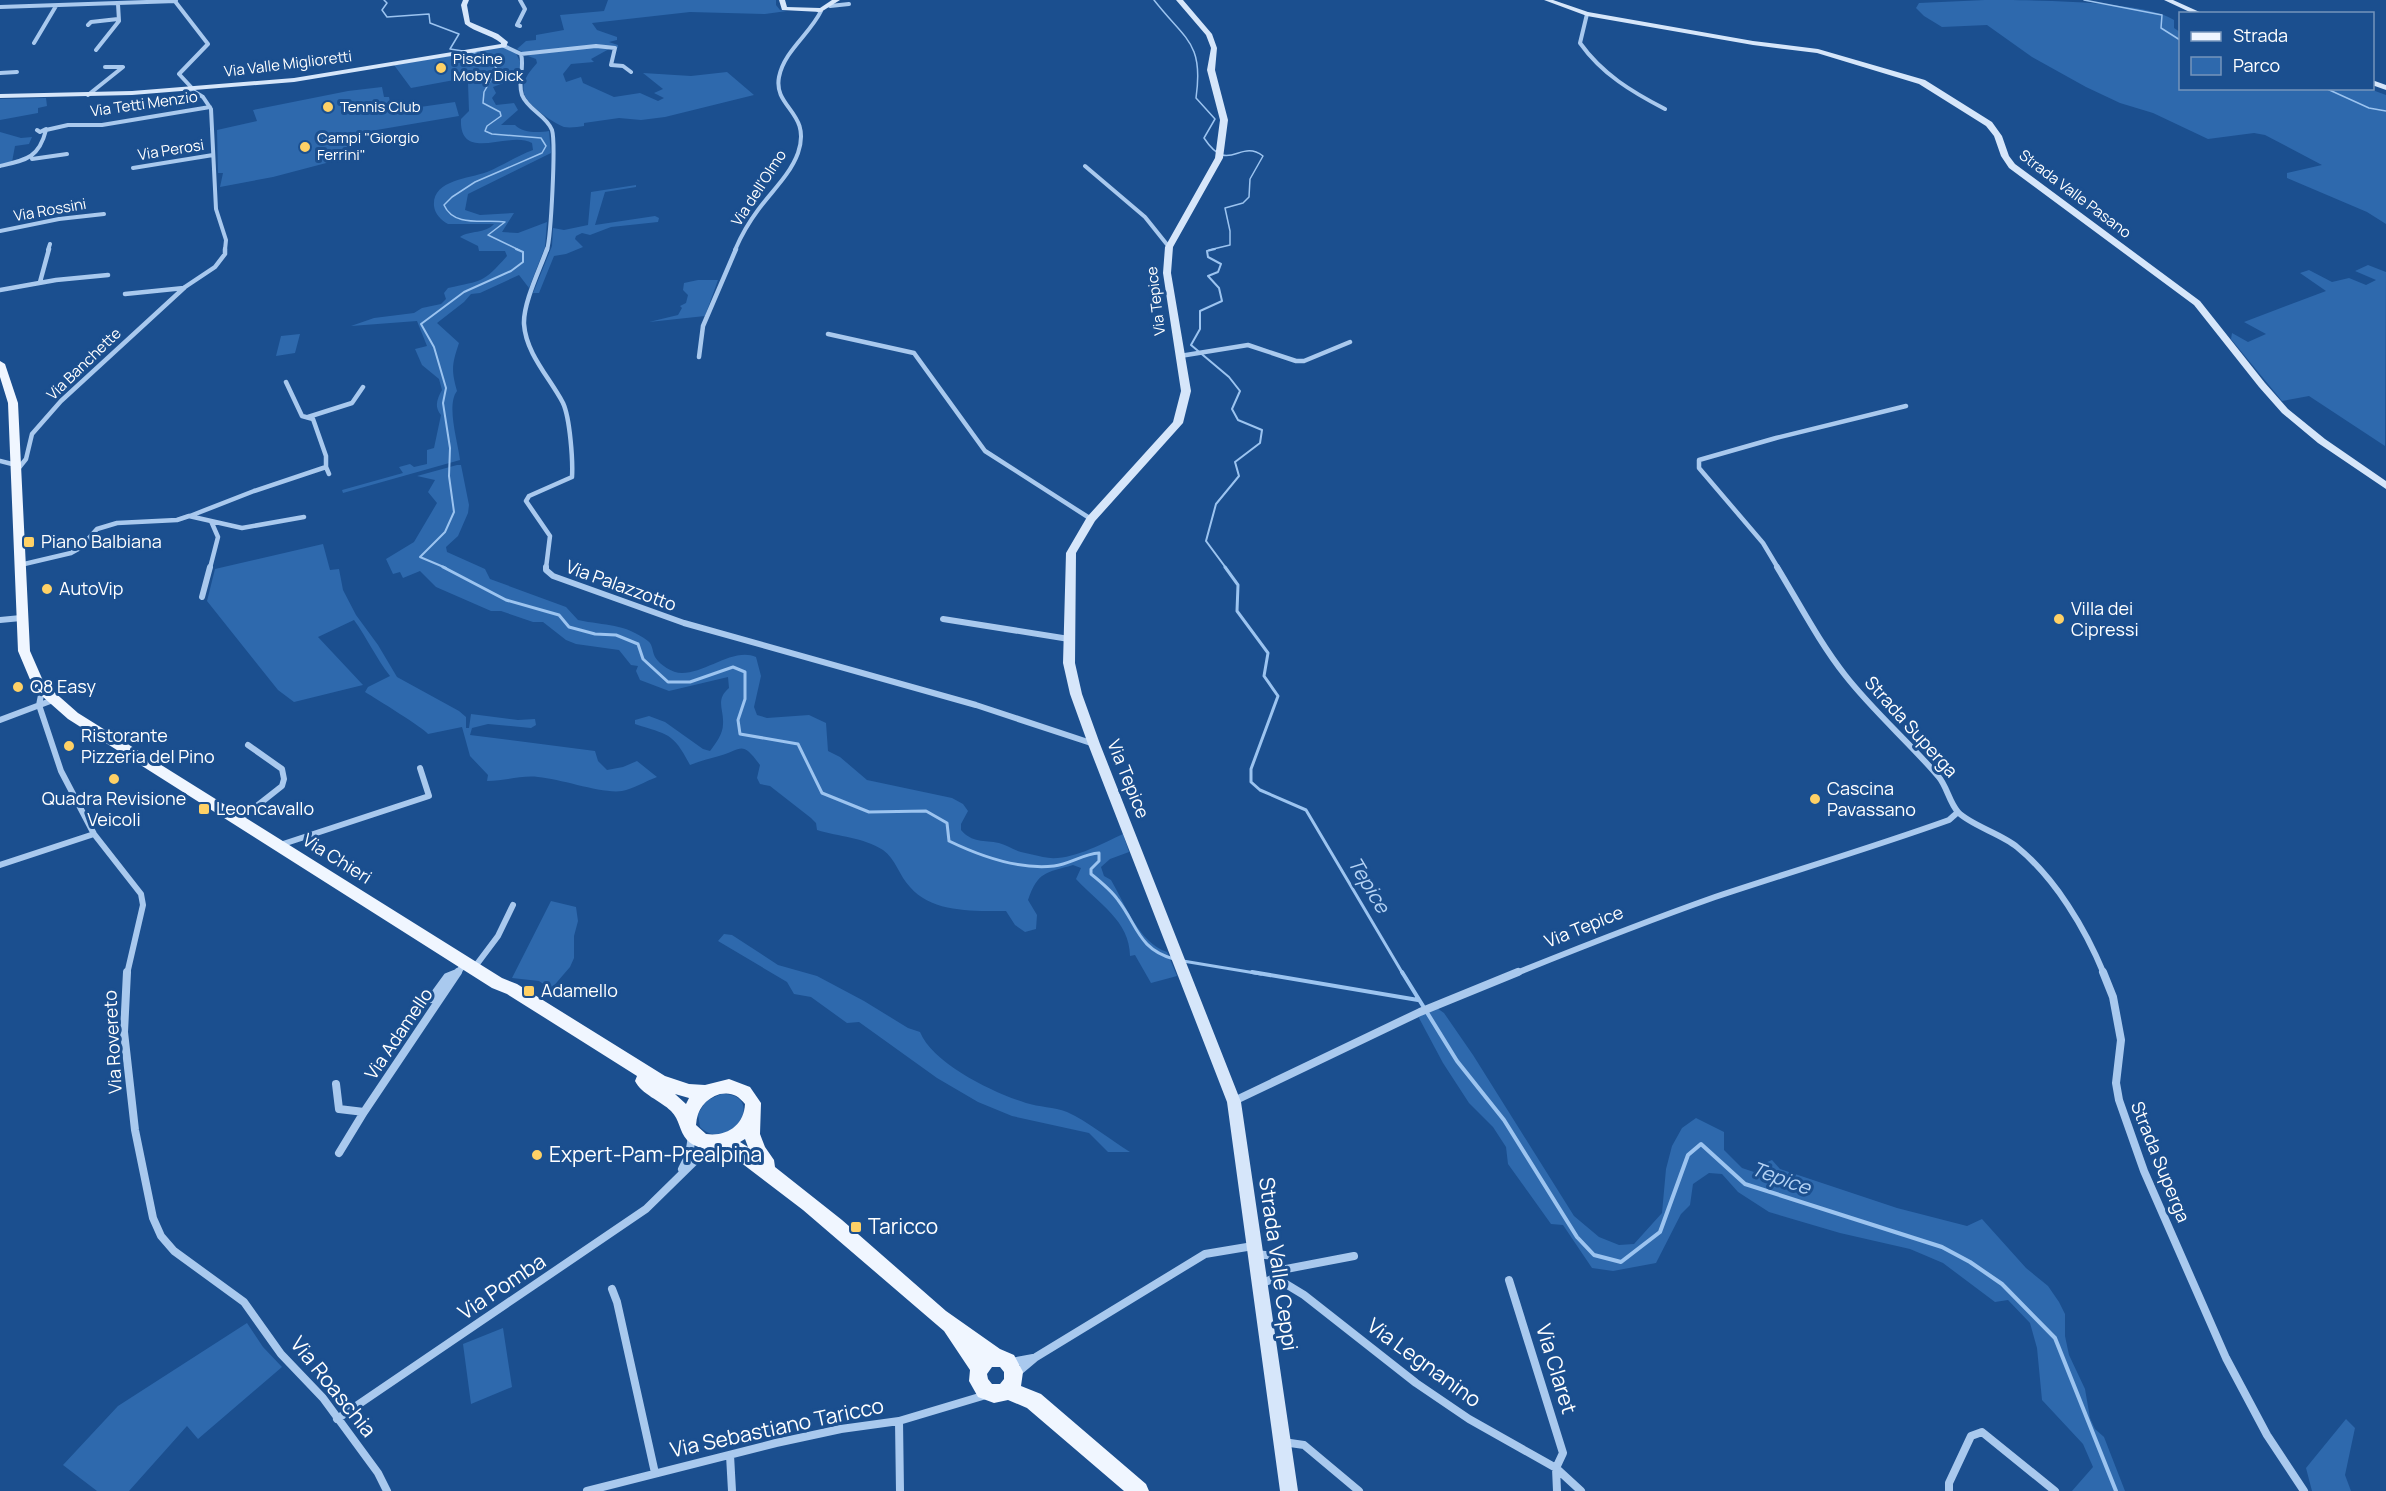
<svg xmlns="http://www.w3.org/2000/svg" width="2386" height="1491" font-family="Manrope,sans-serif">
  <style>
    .green { fill: #2e69ad }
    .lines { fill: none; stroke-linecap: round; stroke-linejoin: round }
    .stream-far3 { stroke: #9cc4f0; stroke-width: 1.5 }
    .stream-far2 { stroke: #9cc4f0; stroke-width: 2 }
    .stream-far1 { stroke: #9cc4f0; stroke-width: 3 }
    .stream { stroke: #9cc4f0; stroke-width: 4 }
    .street-far3 { stroke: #a9c9ee; stroke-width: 4 }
    .street-far2 { stroke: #a9c9ee; stroke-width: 4.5 }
    .street-far1 { stroke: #a9c9ee; stroke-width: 6 }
    .street { stroke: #a9c9ee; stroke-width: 8 }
    .secondary { fill: #d6e6fa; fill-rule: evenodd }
    .primary { fill: #f0f6ff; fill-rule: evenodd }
    .poi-dot { fill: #ffd166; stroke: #1b4f8f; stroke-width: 2 }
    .labels { text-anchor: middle; stroke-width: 6; stroke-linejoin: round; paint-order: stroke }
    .far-poi-label { font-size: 15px; fill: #fff; stroke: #1b4f8f; text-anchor: start }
    .far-street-label { font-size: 15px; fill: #fff; stroke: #1b4f8f }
    .poi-label { font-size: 18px; fill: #fff; stroke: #1b4f8f; text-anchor: start }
    .street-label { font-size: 18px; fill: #fff; stroke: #1b4f8f }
    .water-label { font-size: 20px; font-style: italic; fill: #b5d3f5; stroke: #1b4f8f }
    .near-poi-label { font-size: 21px; fill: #fff; stroke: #1b4f8f; text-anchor: start }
    .near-street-label { font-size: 21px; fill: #fff; stroke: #1b4f8f }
  </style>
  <rect width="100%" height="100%" fill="#1b4f8f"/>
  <path class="green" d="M608 0H776V5L780 10 787 11 765 14 690 12 592 23 597 30 617 37V40L609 42 618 45V48L595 45 524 53 517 49 526 41 536 40V35L564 30 560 15 604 11Z
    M1985 0C2026 0 2145 0 2174 20V28L2180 32V88H2367L2386 95V224L2367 212 2287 178V173L2322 165 2265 135 2254 133 2208 139 2153 113 2120 103 2086 87 2032 57 1987 25 1942 27 1924 16 1916 8 1919 3Z
    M503 47 516 53 522 66 519 77 493 87 496 93 492 98 496 105 514 103 518 110 501 125H515C522 133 538 133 549 131L551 153 468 194 465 210 480 215 514 213 502 232 518 233 547 222 545 247 529 288 519 275 480 293 471 294 464 302 437 323 459 343C452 364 451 370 457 391 446 405 458 442 460 460L343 493 342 490 403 473 399 467 410 464 414 467 427 464V450L434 448 441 415C434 407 437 399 442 390L439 379 422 365 415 349 427 346 417 321 351 326 374 318 414 313 422 308 441 304 446 299 444 293 448 288C483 280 482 284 507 256L505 251H479L478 246 460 237C470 230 485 234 494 224H448C441 220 435 214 434 206 432 180 468 179 487 172 503 165 517 156 533 150L532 143C509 130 459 164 461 119L469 111 468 83 477 81 479 77 476 76 411 88 394 65Z
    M597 47 609 49 591 59 594 62 571 64 563 74 566 82 581 77 583 83 614 97 640 93 658 101 664 98 654 93 663 89 643 73 691 76 727 72 754 95 665 117 641 120 619 118 584 123V126C578 127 570 128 564 127 553 123 526 104 524 93 521 81 530 71 537 63L536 59 528 56 535 53Z
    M382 87 384 97H389L392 111 455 102 459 116 347 135 349 157 273 177 220 187 223 173H218L217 130 257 121 253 110 348 91Z
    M46 98 47 106 38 108V113L0 120V99Z
    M0 132 21 138 32 137 29 144 15 146 12 162 0 165Z
    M636 185V187L605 192 595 225 655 216 659 218 658 222 611 227 590 235 582 233 576 236 575 239 583 247 566 254 554 256 539 293H533L552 246 553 228 564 230 588 225 591 192Z
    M2368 265 2386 272 2385 446 2309 396 2282 401 2231 339 2232 333 2248 342 2266 334 2244 322 2326 291 2300 273 2309 270 2332 282 2349 278 2366 285 2376 280 2355 271Z
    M698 280H718L705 316 649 322 678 315 682 308 680 306 686 303 688 295 683 290 684 283Z
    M300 334 295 353 276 356 281 336Z
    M457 465H461L469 505 468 513 458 536 446 547 447 552 485 569 490 579 566 607 578 620C606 626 624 623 648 641 653 645 652 651 655 657 660 665 672 673 682 673 706 673 734 647 756 657L761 676 754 707 757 715 767 718 809 715 826 723 828 751 840 757 867 780 952 798 963 804 968 811 961 824V830C972 843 984 840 999 843 1007 845 1013 850 1021 852 1028 854 1036 855 1043 857 1068 863 1101 844 1123 834L1129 852 1110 859 1101 867 1104 876 1111 880C1125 904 1139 943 1167 952L1177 976 1151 983 1135 955 1130 956C1130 921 1098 903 1076 879L1081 868 1073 865C1046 873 1038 871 1028 900L1037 915 1036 929 1025 932 1015 925 1006 911C974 911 932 913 910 887 900 877 895 858 883 850 863 837 839 837 817 830L816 823 811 818 770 786 760 784 757 778 760 765C741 739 742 750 719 756 708 759 700 761 690 765 673 732 668 735 635 724V720L649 716 665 722 703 749 710 751C716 743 723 734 723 724 724 709 715 700 729 688L728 677 669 691 640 680 636 671 638 666 631 665 619 650 576 644 566 640 543 622H533L501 611H491L436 587 420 571 403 578 400 572 393 574 386 559 414 542 437 503 428 492 435 480 417 476Z
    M323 544 330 570 339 569 343 590 356 615 378 645 397 677 459 711 466 717V728H469L471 714 518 720 535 719 536 725 531 728 488 724 472 728 470 735 595 751 598 761 607 770 623 767 637 761 657 777C646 781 633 789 622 791 602 794 562 779 538 777 522 775 505 781 487 781L488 775 470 756 462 727 428 734C425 729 375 698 365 692L368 687 390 676C376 658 367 638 354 620L318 637 363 685 294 702 278 690 207 601 215 569Z
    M551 901 576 907 578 921 574 936V958L570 967 551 989 539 981 512 978Z
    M724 934 732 935 778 965 817 976 864 1001 908 1028 920 1032C933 1064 994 1093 1026 1103 1039 1107 1054 1107 1067 1112 1087 1121 1111 1140 1130 1152H1108L1089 1133 1012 1116 978 1102 937 1078 859 1022 847 1023 811 997 794 994 787 982 718 941Z
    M1434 1006 1444 1013 1473 1055 1574 1216 1599 1237 1619 1245 1634 1244 1662 1213 1666 1169 1672 1146 1682 1128 1696 1118 1724 1132V1150L1742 1168 1754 1172 1760 1165 1772 1160 1780 1169 1897 1208 1967 1226 1982 1219 2026 1268 2048 1286 2059 1302 2065 1314V1336L2069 1355 2085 1389 2090 1418 2095 1429 2104 1437 2125 1491H2072L2093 1467 2083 1444 2042 1400 2037 1348 2030 1323 2008 1300 1995 1302 1943 1263 1910 1249 1840 1233 1769 1212 1738 1192 1722 1174 1709 1173 1693 1184 1690 1205 1681 1214 1656 1263 1613 1271 1592 1268 1563 1225 1551 1224 1508 1164 1506 1147 1493 1127 1469 1103 1443 1063 1419 1018 1420 1012Z
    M721 1094C769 1093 730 1156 700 1127L698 1114 706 1101Z
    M247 1323 263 1347 282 1367 198 1439 187 1426 129 1491H97L63 1465 118 1406Z
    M503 1328 512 1387 471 1404 463 1344Z
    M2346 1419 2355 1428 2345 1475 2351 1491H2312L2306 1468Z"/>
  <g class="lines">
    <path class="stream-far3" d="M384 0 387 3 382 10 387 17 429 14 430 23 459 34 450 49 463 51
      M1154 0C1185 40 1204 42 1196 98L1215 119 1204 138C1229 176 1239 138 1263 156L1250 179 1249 197 1243 203 1225 208 1230 231V245L1209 250
      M2084 0 2162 15 2161 28 2180 40
      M472 52 488 57
      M493 64 497 69 484 92 483 103 500 112 501 116 487 126 485 131 492 134 541 138 546 146 542 153 475 182 452 197 444 205C454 228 485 219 505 222L488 235 519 250
      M2325 88 2369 108 2386 111"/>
    <path class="stream-far2" d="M1215 249 1207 251 1208 257 1221 264 1218 272 1208 276 1219 288 1222 301 1200 311V329L1191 345 1229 377 1240 391 1232 409 1238 420 1262 430 1260 443 1235 462 1239 476 1216 504 1206 541 1226 568
      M446 568 420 557 445 532 454 512 449 476 450 448 443 403 446 388 434 347 421 324 464 292 511 271 523 262V252L516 249"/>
    <path class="stream-far1" d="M443 567 506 600 559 615 569 627 595 634 616 635 638 644 643 659 668 682H690L733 667 745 672V699L738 720 740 734 798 744 822 793 869 812 926 811 947 823 949 841C980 856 1018 870 1054 866 1070 864 1083 854 1099 853V861L1091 869V874C1101 882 1111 890 1118 900 1138 926 1138 949 1174 959
      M1225 567 1238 585 1237 611 1268 653 1264 676 1278 696 1251 769V782L1260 790 1306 810 1403 974
      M1183 961 1261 974"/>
    <path class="stream" d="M1252 972 1418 1000
      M1402 972 1457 1061 1504 1120 1577 1237 1594 1255 1621 1262 1660 1232 1688 1155 1701 1144 1745 1184 1942 1247 1970 1262 2002 1284 2055 1338 2116 1491"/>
    <path class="street-far3" d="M174 0 208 44 179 74 191 87 190 89 203 97 211 109 216 209 226 240 225 250
      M520 0 525 9 517 25 520 26
      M830 6 849 4
      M0 7 176 1
      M1587 14 1580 43C1602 74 1632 92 1665 109
      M88 25 91 22 118 19
      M34 43 56 6
      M504 46 521 54C525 68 517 81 522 95 528 110 546 115 552 130 556 143 551 236 547 250
      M96 50 119 21 118 4
      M521 54 596 46 615 48 611 65 623 66 631 72
      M0 73 17 72
      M88 95 123 67H105
      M37 130 40 132 46 129
      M32 159 67 154
      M0 166C26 160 39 158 46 130L68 125H102L210 107
      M1085 166 1145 217 1169 247
      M133 168 213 155
      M0 231 59 219 104 214
      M48 250 50 244
      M735 250C741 236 749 222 758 210 771 192 790 175 798 153 812 112 773 108 779 77 784 51 810 34 821 11L818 10"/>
    <path class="street-far2" d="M40 282 49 249
      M0 290 56 280 108 275
      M125 294 184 288
      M828 334 914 353 985 451 1091 519
      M1180 356 1248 345 1296 361H1304L1350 342
      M699 357 703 326 736 249
      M286 382 302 416 313 419 326 456V467L329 474
      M308 417 352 403 363 387
      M0 461 16 465
      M18 469 26 459 32 434 61 401 185 287 215 267 225 254V249
      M190 516 254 491 326 467
      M20 565 71 553 80 548 97 529 117 523 177 520 189 516 242 528 304 517
      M210 568 218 537 211 521
      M546 568 550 536 526 501 529 496 572 477C573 461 570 418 563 403 550 378 526 354 524 324 523 303 540 269 547 249
      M1778 568 1763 543 1699 468V460L1776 438 1906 406"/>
    <path class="street-far1" d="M546 567V570L553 576 684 623 976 705 1094 744
      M1777 567C1799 603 1819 642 1845 675 1873 711 1908 741 1938 776 1947 786 1949 802 1958 812 1970 825 2002 834 2017 847 2055 878 2085 928 2104 974
      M202 597 210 567
      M943 619 1069 639
      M0 620 21 618
      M42 690 39 705 61 771 94 834 141 894 143 905 127 974
      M0 720 53 700
      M239 820 282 786 284 779 282 769 248 745
      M280 845 429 796 420 768
      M0 865 94 834
      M474 968 498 936 513 905
      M455 974 457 973
      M457 974 464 964
      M1514 974C1581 947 1647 921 1715 897 1793 871 1871 848 1949 820L1958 812"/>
    <path class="street" d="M127 972 124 1032 135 1130 153 1218 161 1236 174 1251 244 1302 281 1354 323 1398 378 1473 387 1491
      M2103 972 2113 997 2121 1040 2116 1083 2119 1100 2144 1171 2226 1358 2267 1435 2304 1491
      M431 999 447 977 457 973
      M336 1084 339 1109 364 1112 458 972
      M1234 1101 1420 1012 1518 972
      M339 1153 364 1112
      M682 1169 689 1155 692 1136
      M1256 1254 1274 1256 1280 1261C1282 1277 1273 1279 1260 1284
      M1281 1270 1354 1256
      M1276 1278 1304 1295 1416 1383 1469 1419 1556 1468 1581 1491
      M1509 1280 1563 1453 1556 1468 1557 1491
      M612 1289 617 1302 655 1473
      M1011 1362 1033 1358
      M1017 1373 1036 1357 1205 1254 1253 1246
      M337 1419 646 1209 696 1160 714 1146
      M899 1421 900 1491
      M1283 1442 1304 1445 1359 1491
      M730 1455 732 1491
      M587 1491 776 1443 841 1429 899 1421 986 1395
      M1949 1491V1483L1971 1436 1982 1432 2055 1491"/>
    <path class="secondary" d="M463 0H469L467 5 470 22 498 34 508 42 506 47 294 82 132 95 0 98V94L132 91 294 78 501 44V43C490 34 476 33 465 24L461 5Z
      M779 0H785L787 7 820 8 832 0H840L821 12 782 10Z
      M1176 0H1183L1212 34 1217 48 1215 70 1228 120 1223 158 1173 247 1171 273 1191 391 1183 423 1095 521 1076 553 1075 663 1082 694 1100 744 1241 1102 1298 1491H1280L1227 1102 1088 744 1070 694 1063 663 1066 553 1087 517 1173 422 1181 391 1163 273 1165 247 1215 158 1220 120 1207 70 1211 48 1206 35Z
      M1544 0H1553L1588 12 1753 41 1818 49 1925 80 1992 122 2002 136 2009 156 2015 164 2200 301 2265 383 2288 409 2325 439 2386 481V489L2318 443 2282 413 2259 387 2194 305 2009 168 2001 156 1994 136 1986 126 1919 84 1817 53 1753 45 1587 16Z
      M2164 0H2173L2204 14H2194Z
      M2372 80 2386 85V90L2372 85Z"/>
    <path class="primary" d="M0 361 5 364 18 403 30 651 44 683 78 713 502 978 517 984 665 1076 689 1084 705 1085 729 1079 750 1087 761 1103 760 1134 765 1147 774 1160 775 1167 842 1220 946 1311 1000 1349 1014 1355 1023 1372 1021 1386 1041 1394 1146 1484 1149 1491H1124L1027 1408 1008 1400 994 1403 978 1397 969 1381 970 1370 944 1331 803 1210 723 1149C711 1151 696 1149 687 1140 679 1131 680 1120 671 1111 661 1101 641 1094 635 1081L637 1076 507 994 492 988 68 719 34 689 18 651 8 403 0 377ZM675 1094 689 1098 686 1104ZM720 1094C731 1092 738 1095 745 1104 744 1125 727 1137 706 1134L696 1125C697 1109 705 1099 720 1094ZM745 1139 748 1147 740 1142ZM992 1367H1000L1004 1372V1379L1000 1384H992L988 1379 987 1374Z"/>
  </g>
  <g class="poi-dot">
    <circle cx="441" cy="68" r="6"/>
    <circle cx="328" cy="107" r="6"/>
    <circle cx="305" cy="147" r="6"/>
    <rect x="23" y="536" width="12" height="12" rx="3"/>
    <circle cx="47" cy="589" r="6"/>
    <circle cx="2059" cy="619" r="6"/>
    <circle cx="18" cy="687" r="6"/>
    <circle cx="69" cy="746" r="6"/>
    <circle cx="114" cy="779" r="6"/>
    <circle cx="1815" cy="799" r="6"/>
    <rect x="198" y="803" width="12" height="12" rx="3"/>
    <rect x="523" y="985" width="12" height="12" rx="3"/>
    <circle cx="537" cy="1155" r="6"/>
    <rect x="850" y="1221" width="12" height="12" rx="3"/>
  </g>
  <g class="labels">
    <g class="far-poi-label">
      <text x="453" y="64">Piscine<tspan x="453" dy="17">Moby Dick</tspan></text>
      <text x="340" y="112">Tennis Club</text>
      <text x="317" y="143">Campi "Giorgio<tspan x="317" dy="17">Ferrini"</tspan></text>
    </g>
    <g class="far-street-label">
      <text transform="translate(288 64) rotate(-7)" y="5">Via Valle Miglioretti</text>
      <text transform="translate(144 104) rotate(-8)" y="5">Via Tetti Menzio</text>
      <text transform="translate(171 150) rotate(-9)" y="5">Via Perosi</text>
      <text transform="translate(759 188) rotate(-57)" y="5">Via dell'Olmo</text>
      <text transform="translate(2075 194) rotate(37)" y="5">Strada Valle Pasano</text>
      <text transform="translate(50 210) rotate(-10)" y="5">Via Rossini</text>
      <text transform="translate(1156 301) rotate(-97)" y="5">Via Tepice</text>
      <text transform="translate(84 364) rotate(-44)" y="5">Via Banchette</text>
    </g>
    <g class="poi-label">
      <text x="41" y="548">Piano Balbiana</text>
      <text x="59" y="595">AutoVip</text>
      <text x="2071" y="615">Villa dei<tspan x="2071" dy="21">Cipressi</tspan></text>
      <text x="30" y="693">Q8 Easy</text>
      <text x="81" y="742">Ristorante<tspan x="81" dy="21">Pizzeria del Pino</tspan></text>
      <text x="1827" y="795">Cascina<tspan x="1827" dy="21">Pavassano</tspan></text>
      <text x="114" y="805" text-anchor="middle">Quadra Revisione<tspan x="114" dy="21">Veicoli</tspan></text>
      <text x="216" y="815">Leoncavallo</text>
      <text x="541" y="997">Adamello</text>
    </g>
    <g class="street-label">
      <text transform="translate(621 586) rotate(20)" y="6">Via Palazzotto</text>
      <text transform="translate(1911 727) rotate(48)" y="6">Strada Superga</text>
      <text transform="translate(1128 779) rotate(68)" y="6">Via Tepice</text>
      <text transform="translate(337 859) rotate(32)" y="6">Via Chieri</text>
      <text transform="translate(1584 927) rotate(-22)" y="6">Via Tepice</text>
      <text transform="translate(399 1034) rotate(-56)" y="6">Via Adamello</text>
      <text transform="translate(113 1042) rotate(-93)" y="6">Via Rovereto</text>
      <text transform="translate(2160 1162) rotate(68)" y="6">Strada Superga</text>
    </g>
    <g class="water-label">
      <text transform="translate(1369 885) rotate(59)" y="7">Tepice</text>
      <text transform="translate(1781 1178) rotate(20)" y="7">Tepice</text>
    </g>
    <g class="near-poi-label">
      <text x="549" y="1162">Expert-Pam-Prealpina</text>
      <text x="868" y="1234">Taricco</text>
    </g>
    <g class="near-street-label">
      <text transform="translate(1278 1264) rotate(82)" y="7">Strada Valle Ceppi</text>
      <text transform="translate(502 1287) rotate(-34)" y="7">Via Pomba</text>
      <text transform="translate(1424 1363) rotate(36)" y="7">Via Legnanino</text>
      <text transform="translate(1556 1369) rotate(73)" y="7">Via Claret</text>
      <text transform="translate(333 1387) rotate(51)" y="7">Via Roaschia</text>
      <text transform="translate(777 1428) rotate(-12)" y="7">Via Sebastiano Taricco</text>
    </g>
  </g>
  <rect x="2179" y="12" width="195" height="78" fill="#1b4f8f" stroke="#7695bc" stroke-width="1.5"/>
  <rect x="2191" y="32" width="30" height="9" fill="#f0f6ff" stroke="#7695bc" stroke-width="1.5"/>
  <text x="2233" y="42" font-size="18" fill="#ffffff">Strada</text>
  <rect x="2191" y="57" width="30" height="18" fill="#2e69ad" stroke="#7695bc" stroke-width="1.5"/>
  <text x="2233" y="72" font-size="18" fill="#ffffff">Parco</text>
</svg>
